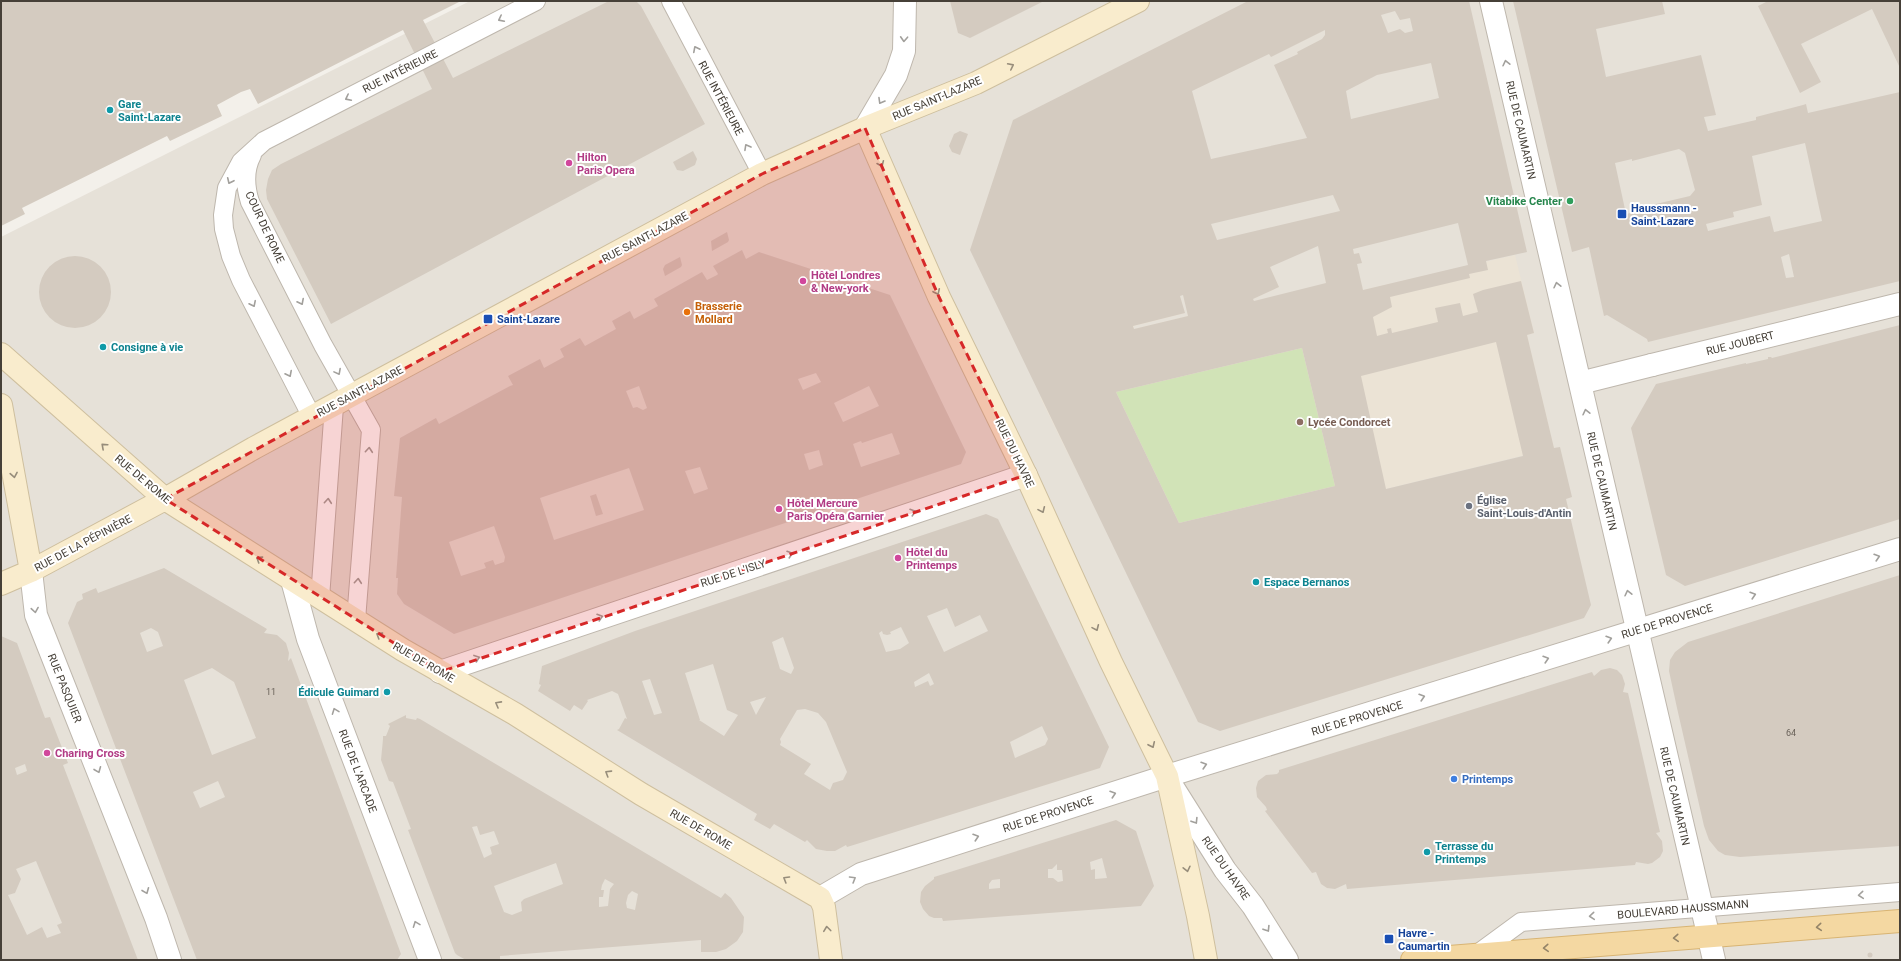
<svg xmlns="http://www.w3.org/2000/svg" width="1901" height="961" font-family="Roboto,sans-serif">
  <style>
    .residential { fill: #e6e1d8 }
    .education { fill: #ebe3d5 }
    .green { fill: #d1e3b7 }
    .building { fill: #d4cbc0; fill-rule: evenodd }
    .lines { fill: none; stroke-linecap: round; stroke-linejoin: round }
    .service-casing { stroke: #beb7ad; stroke-width: 20 }
    .pedestrian-casing { stroke: #beb7ad; stroke-width: 24 }
    .minor-casing { stroke: #beb7ad; stroke-width: 24 }
    .tertiary-casing { stroke: #beb7ad; stroke-width: 24 }
    .secondary-casing { stroke: #cebf9e; stroke-width: 24 }
    .primary-casing { stroke: #d8b473; stroke-width: 24 }
    .service { stroke: #fff; stroke-width: 18 }
    .pedestrian { stroke: #fff; stroke-width: 22 }
    .minor { stroke: #fff; stroke-width: 22 }
    .tertiary { stroke: #fff; stroke-width: 22 }
    .secondary { stroke: #f9eccd; stroke-width: 22 }
    .primary { stroke: #f4d8a2; stroke-width: 22 }
    .oneway { stroke: #a2a09c }
    .oneway2 { stroke: #978d7b }
    .oneway3 { stroke: #948468 }
    .marked { fill: #d62828; fill-opacity: 0.2; stroke: #d62828; stroke-width: 3; stroke-dasharray: 8 5; stroke-linejoin: round }
    .culture-dot { fill: #0f9aa8; stroke: #fff; stroke-width: 1.5 }
    .hotel-dot { fill: #d1479c; stroke: #fff; stroke-width: 1.5 }
    .leisure-dot { fill: #2e9e5b; stroke: #fff; stroke-width: 1.5 }
    .transit-dot { fill: #1a4fb4; stroke: #fff; stroke-width: 1.5 }
    .food-dot { fill: #e8710a; stroke: #fff; stroke-width: 1.5 }
    .education-dot { fill: #8d6e63; stroke: #fff; stroke-width: 1.5 }
    .worship-dot { fill: #6b7280; stroke: #fff; stroke-width: 1.5 }
    .shop-dot { fill: #3f7fe0; stroke: #fff; stroke-width: 1.5 }
    .labels { text-anchor: middle; stroke-width: 4; stroke-linejoin: round; paint-order: stroke }
    .number-label { font-size: 9px; fill: #6a635a }
    .street-label { font-size: 11px; fill: #464038; stroke: #fff }
    .culture-label { font-size: 11px; font-weight: bold; fill: #0d838f; stroke: #fff; text-anchor: start }
    .hotel-label { font-size: 11px; font-weight: bold; fill: #b23c85; stroke: #fff; text-anchor: start }
    .leisure-label { font-size: 11px; font-weight: bold; fill: #27864d; stroke: #fff; text-anchor: end }
    .transit-label { font-size: 11px; font-weight: bold; fill: #164399; stroke: #fff; text-anchor: start }
    .food-label { font-size: 11px; font-weight: bold; fill: #c56008; stroke: #fff; text-anchor: start }
    .education-label { font-size: 11px; font-weight: bold; fill: #785e54; stroke: #fff; text-anchor: start }
    .worship-label { font-size: 11px; font-weight: bold; fill: #5b616d; stroke: #fff; text-anchor: start }
    .shop-label { font-size: 11px; font-weight: bold; fill: #366cbe; stroke: #fff; text-anchor: start }
  </style>
  <rect width="100%" height="100%" fill="#f3f0ea"/>
  <path class="residential" d="M470 1H1900V960H1V237Z"/>
  <path class="education" d="M1349 233 1363 290 1515 255 1534 333 1527 335 1554 448 1369 493 1198 572 1077 472 1040 397 1125 377 1104 314 1180 296 1185 313 1134 326V329L1188 316 1183 295 1270 267 1279 287 1253 299 1254 301 1326 284 1318 246Z"/>
  <path class="green" d="M1302 348 1335 486 1179 523 1116 392Z"/>
  <path class="building" d="M1 1H461L423 20 453 78 609 1H636L641 6 705 124 331 324 267 199 266 190 268 179 272 170 281 164 432 89 403 30 258 104 250 89 241 92 217 105 222 116 170 141 167 136 22 208 25 214 1 226Z
    M950 1H1044L970 38 958 33Z
    M1248 1H1469L1527 252 1486 261 1488 270 1469 274 1470 278 1390 297 1392 307 1373 317 1377 336 1388 333 1387 329 1391 328 1392 333 1438 322 1435 308 1460 303 1463 316 1478 312 1473 294 1483 290 1521 281 1534 333 1527 335 1554 448 1560 447 1572 497 1566 499 1591 605 1584 618 1220 731 1198 722 970 250 1013 120ZM1395 11 1400 20 1410 18 1413 31 1405 33 1400 29 1388 33 1381 15ZM1325 30V35L1322 39 1297 52 1298 54 1274 65 1307 138 1211 159 1192 91 1269 54 1271 57ZM1431 63 1439 98 1351 119 1346 91 1377 75ZM1333 195 1340 211 1217 240 1211 224ZM1458 223 1468 265 1363 290 1357 264 1362 263 1359 253 1354 254 1353 249ZM1318 246 1326 283 1254 301 1253 299 1279 287 1270 267ZM1183 295 1188 316 1134 329 1133 326 1185 313 1180 296ZM1496 342 1523 456 1386 489 1361 376ZM1302 348 1335 486 1179 523 1116 392Z
    M1513 1H1662L1665 14 1596 29 1606 77 1701 55 1716 115 1704 117 1708 131 1756 120V117L1803 105 1806 104 1808 113 1900 92V281L1648 342 1647 339 1607 315 1604 316 1589 247 1572 252ZM1805 143 1822 221 1774 232 1770 216 1708 231 1706 224 1734 217 1733 212 1762 205 1752 156ZM1679 149 1685 153 1695 190 1690 196 1643 207 1644 210 1626 214 1615 163 1632 159V161ZM1789 254 1794 277 1786 278 1781 257Z
    M1768 1H1900V68L1872 9 1801 44 1821 82 1800 93 1758 6Z
    M960 131 968 134 960 155 952 152 949 146 954 134Z
    M693 151 697 159 695 165 683 171 677 170 673 162Z
    M727 232 729 240 728 242 712 251 711 241Z
    M742 250 746 259 759 252 890 295 966 452 961 464 454 634 404 604 397 594 398 578H396L402 497 394 496 400 438 436 418 439 424 510 386 513 385 508 376 540 359 544 368 564 357 560 349 580 338 585 346 616 329 612 321 630 311 634 319 658 306 654 299 702 272 707 280 717 275 718 274 713 266ZM816 373 821 382 803 390 798 379ZM639 386 647 408 643 410 637 407 633 408 626 391ZM869 386 879 406 843 422 834 403ZM892 433 900 454 861 467 853 444 861 441 862 443ZM819 450 823 465 809 470 804 454ZM700 467 708 489 694 494 685 471ZM629 468 644 510 554 540 540 498ZM494 526 505 557 504 562 495 565 493 560 484 563 486 568 461 576 449 542Z
    M39 292a36 36 0 1 1 72 0a36 36 0 1 1-72 0Z
    M680 257 682 265 681 267 665 276 663 269 665 265Z
    M1900 325V519L1685 586 1666 575 1631 428 1656 384 1746 363V364L1768 359V357H1771L1772 358Z
    M596 494 603 514 596 516 590 496Z
    M986 514 998 519 1109 747 1100 768 860 843 847 847 846 845 835 851H827L816 849 807 840 805 842 774 824 770 829 754 820 757 814 617 730 619 729 625 718 627 719 618 694 612 691 587 700 588 701 582 710 574 705 570 711 538 691 541 685 539 684 542 666 635 631ZM947 608 955 627 980 615 988 631 944 652 927 616ZM901 627 909 643 900 649 886 652 879 633 882 631 883 634 887 635 891 634 890 632ZM783 637 794 668 791 674 780 669 772 642ZM713 664 727 710 738 715 724 736 699 720H700L685 673ZM929 673 934 684 930 686 928 681 915 687 914 682ZM650 679 662 713 654 715 642 681ZM766 697 756 715 750 702ZM805 709 818 713 826 722 847 772 843 780 833 783 830 790 804 774 811 764 780 745 781 742 780 739 797 710ZM1042 726 1048 739 1045 745 1015 758 1010 742Z
    M164 568 267 629 264 633 277 635 286 643 289 653 288 661 291 658 401 954 397 960H197L68 623 77 602 83 599 82 594 96 588 98 593ZM151 628 158 632 163 646 147 652 140 633ZM212 668 234 682 256 738 212 755 184 680ZM218 781 225 797 200 808 193 792Z
    M1900 575V846L1740 857 1725 855 1718 851 1709 840 1704 826 1677 708 1669 671 1670 660 1675 652 1688 642Z
    M1 636 17 643 45 718 50 717 68 763 63 765 138 960H1ZM25 764 27 771 17 775 15 768ZM36 861 62 923 57 925 61 933 47 938 42 927 27 935 8 895 15 893 21 879 16 869Z
    M1610 668 1617 670 1622 675 1625 684 1623 692 1628 693 1660 832 1656 833 1662 841 1663 851 1660 857 1652 863 1648 864 1636 862 1635 865 1347 889 1346 884 1335 889 1327 888 1321 884 1316 872 1312 873 1265 811 1267 810 1266 807 1257 797 1256 788 1258 781 1266 775 1277 774 1279 772V770L1592 672 1594 676 1601 670Z
    M406 715V718L416 720 417 718 420 719 721 898 725 893 731 898 744 917 743 932 737 941 726 949 716 952H701V940L500 956V960H466L457 955 455 953 408 830 411 829 393 782 389 781 381 760 383 739V736H386L390 726 388 724ZM477 826 480 835 494 831 499 844 490 847 492 854 484 858 472 827ZM556 863 563 884 524 899 521 902 522 911 512 915 504 912 494 886ZM605 879 614 884 610 889 608 906 599 907V897H603L604 890H601L602 885ZM632 891 638 894 635 910 627 908 626 903 628 895Z
    M1116 820 1136 831 1154 886 1141 906 943 921 942 918H934L929 916 923 909 920 902 921 892 925 886 934 879V877ZM1102 858 1107 878 1095 879V869L1091 870 1090 862ZM1057 864V870H1062L1063 881 1058 882 1053 878H1048V869H1052ZM1000 879V888L989 889V884L992 880Z
    M1867.5 955a2.5 2.5 0 1 1 5 0a2.5 2.5 0 1 1-5 0Z"/>
  <g class="lines">
    <g class="service-casing">
      <path id="service" d="M671 1 762 174
        M252 155C244 170 245 186 250 202L323 345 371 430 356 620
        M312 417 241 280 231 256 224 229 223 215 227 188 241 162 264 141 536 1
        M320 598 334 406
        M1477 959 1476 955 1521 922 1900 892"/>
    </g>
    <g class="pedestrian-casing">
      <path id="pedestrian" d="M1491 1 1702 908
        M1580 383 1652 365"/>
    </g>
    <g class="minor-casing">
      <path id="minor" d="M865 128 896 75 904 51 905 1
        M1652 365 1900 304
        M292 580 308 639 430 960
        M440 672 1026 475
        M820 898 861 874 1167 776 1900 549
        M1702 908 1714 960"/>
    </g>
    <g class="tertiary-casing">
      <path id="tertiary" d="M31 571 36 615 156 918 170 960
        M1169 781 1225 870 1253 906 1287 960"/>
    </g>
    <g class="secondary-casing">
      <path id="secondary" d="M865 128 939 297 1026 475 1111 662 1167 776 1198 916 1206 960
        M1 354 165 499 403 650 515 714 641 794 820 898 824 907 831 960
        M1 405 31 571
        M1 584 31 571 165 499 254 448 762 174 865 128 976 83 1138 1"/>
    </g>
    <g class="primary-casing">
      <path id="primary" d="M1412 960 1900 921"/>
    </g>
    <use href="#service" class="service"/>
    <use href="#pedestrian" class="pedestrian"/>
    <use href="#minor" class="minor"/>
    <use href="#tertiary" class="tertiary"/>
    <use href="#secondary" class="secondary"/>
    <use href="#primary" class="primary"/>
  </g>
  <defs><path id="oneway-chevron" d="M-2-3.5L2.5 0L-2 3.5" fill="none" stroke-width="1.6" stroke-linecap="round" stroke-linejoin="round"/></defs>
  <g class="oneway">
    <use href="#oneway-chevron" transform="translate(501 19) rotate(153)"/>
    <use href="#oneway-chevron" transform="translate(904 39) rotate(93)"/>
    <use href="#oneway-chevron" transform="translate(696 49) rotate(-117)"/>
    <use href="#oneway-chevron" transform="translate(1506 63) rotate(-103)"/>
    <use href="#oneway-chevron" transform="translate(348 98) rotate(153)"/>
    <use href="#oneway-chevron" transform="translate(881 101) rotate(120)"/>
    <use href="#oneway-chevron" transform="translate(747 147) rotate(-119)"/>
    <use href="#oneway-chevron" transform="translate(230 181) rotate(115)"/>
    <use href="#oneway-chevron" transform="translate(1557 285) rotate(-103)"/>
    <use href="#oneway-chevron" transform="translate(301 302) rotate(63)"/>
    <use href="#oneway-chevron" transform="translate(253 304) rotate(64)"/>
    <use href="#oneway-chevron" transform="translate(338 372) rotate(62)"/>
    <use href="#oneway-chevron" transform="translate(289 374) rotate(63)"/>
    <use href="#oneway-chevron" transform="translate(1586 412) rotate(-103)"/>
    <use href="#oneway-chevron" transform="translate(369 450) rotate(-85)"/>
    <use href="#oneway-chevron" transform="translate(328 501) rotate(-85)"/>
    <use href="#oneway-chevron" transform="translate(913 512) rotate(-18)"/>
    <use href="#oneway-chevron" transform="translate(790 554) rotate(-18)"/>
    <use href="#oneway-chevron" transform="translate(1877 557) rotate(-17)"/>
    <use href="#oneway-chevron" transform="translate(358 581) rotate(-85)"/>
    <use href="#oneway-chevron" transform="translate(1628 593) rotate(-103)"/>
    <use href="#oneway-chevron" transform="translate(1753 595) rotate(-17)"/>
    <use href="#oneway-chevron" transform="translate(35 610) rotate(81)"/>
    <use href="#oneway-chevron" transform="translate(600 617) rotate(-18)"/>
    <use href="#oneway-chevron" transform="translate(1609 639) rotate(-17)"/>
    <use href="#oneway-chevron" transform="translate(477 658) rotate(-20)"/>
    <use href="#oneway-chevron" transform="translate(1546 659) rotate(-17)"/>
    <use href="#oneway-chevron" transform="translate(1422 697) rotate(-17)"/>
    <use href="#oneway-chevron" transform="translate(335 711) rotate(-111)"/>
    <use href="#oneway-chevron" transform="translate(1204 765) rotate(-17)"/>
    <use href="#oneway-chevron" transform="translate(98 770) rotate(68)"/>
    <use href="#oneway-chevron" transform="translate(1113 794) rotate(-18)"/>
    <use href="#oneway-chevron" transform="translate(1195 821) rotate(58)"/>
    <use href="#oneway-chevron" transform="translate(976 837) rotate(-18)"/>
    <use href="#oneway-chevron" transform="translate(853 879) rotate(-31)"/>
    <use href="#oneway-chevron" transform="translate(146 891) rotate(68)"/>
    <use href="#oneway-chevron" transform="translate(1861 895) rotate(175)"/>
    <use href="#oneway-chevron" transform="translate(1592 916) rotate(175)"/>
    <use href="#oneway-chevron" transform="translate(416 924) rotate(-111)"/>
    <use href="#oneway-chevron" transform="translate(1267 929) rotate(58)"/>
  </g>
  <g class="oneway2">
    <use href="#oneway-chevron" transform="translate(1011 66) rotate(-27)"/>
    <use href="#oneway-chevron" transform="translate(881 164) rotate(67)"/>
    <use href="#oneway-chevron" transform="translate(937 292) rotate(65)"/>
    <use href="#oneway-chevron" transform="translate(104 446) rotate(-138)"/>
    <use href="#oneway-chevron" transform="translate(14 475) rotate(80)"/>
    <use href="#oneway-chevron" transform="translate(1042 510) rotate(66)"/>
    <use href="#oneway-chevron" transform="translate(259 559) rotate(-147)"/>
    <use href="#oneway-chevron" transform="translate(1096 628) rotate(66)"/>
    <use href="#oneway-chevron" transform="translate(379 635) rotate(-148)"/>
    <use href="#oneway-chevron" transform="translate(498 704) rotate(-151)"/>
    <use href="#oneway-chevron" transform="translate(1152 745) rotate(65)"/>
    <use href="#oneway-chevron" transform="translate(608 773) rotate(-148)"/>
    <use href="#oneway-chevron" transform="translate(1187 869) rotate(77)"/>
    <use href="#oneway-chevron" transform="translate(786 879) rotate(-149)"/>
    <use href="#oneway-chevron" transform="translate(827 929) rotate(-97)"/>
  </g>
  <g class="oneway3">
    <use href="#oneway-chevron" transform="translate(1819 927) rotate(175)"/>
    <use href="#oneway-chevron" transform="translate(1676 938) rotate(176)"/>
    <use href="#oneway-chevron" transform="translate(1546 948) rotate(176)"/>
  </g>
  <path class="marked" d="M865 128 939 297 1026 475 440 672 165 499 762 174Z"/>
  <g class="culture-dot">
    <circle cx="110" cy="110" r="4"/>
    <circle cx="103" cy="347" r="4"/>
    <circle cx="1256" cy="582" r="4"/>
    <circle cx="387" cy="692" r="4"/>
    <circle cx="1427" cy="852" r="4"/>
  </g>
  <g class="hotel-dot">
    <circle cx="569" cy="163" r="4"/>
    <circle cx="803" cy="281" r="4"/>
    <circle cx="779" cy="509" r="4"/>
    <circle cx="898" cy="558" r="4"/>
    <circle cx="47" cy="753" r="4"/>
  </g>
  <circle class="leisure-dot" cx="1570" cy="201" r="4"/>
  <g class="transit-dot">
    <rect x="1617" y="209" width="10" height="10" rx="2"/>
    <rect x="483" y="314" width="10" height="10" rx="2"/>
    <rect x="1384" y="934" width="10" height="10" rx="2"/>
  </g>
  <circle class="food-dot" cx="687" cy="312" r="4"/>
  <circle class="education-dot" cx="1300" cy="422" r="4"/>
  <circle class="worship-dot" cx="1469" cy="506" r="4"/>
  <circle class="shop-dot" cx="1454" cy="779" r="4"/>
  <g class="labels">
    <g class="number-label">
      <text x="271" y="695">11</text>
      <text x="1791" y="736">64</text>
    </g>
    <g class="street-label">
      <text transform="translate(400 71) rotate(-27)" y="4">RUE INTÉRIEURE</text>
      <text transform="translate(721 98) rotate(62)" y="4">RUE INTÉRIEURE</text>
      <text transform="translate(937 98) rotate(-23)" y="4">RUE SAINT-LAZARE</text>
      <text transform="translate(1521 130) rotate(77)" y="4">RUE DE CAUMARTIN</text>
      <text transform="translate(265 227) rotate(65)" y="4">COUR DE ROME</text>
      <text transform="translate(645 237) rotate(-28)" y="4">RUE SAINT-LAZARE</text>
      <text transform="translate(1740 343) rotate(-14)" y="4">RUE JOUBERT</text>
      <text transform="translate(360 391) rotate(-28)" y="4">RUE SAINT-LAZARE</text>
      <text transform="translate(1015 453) rotate(64)" y="4">RUE DU HAVRE</text>
      <text transform="translate(143 479) rotate(40)" y="4">RUE DE ROME</text>
      <text transform="translate(1602 481) rotate(77)" y="4">RUE DE CAUMARTIN</text>
      <text transform="translate(83 543) rotate(-28)" y="4">RUE DE LA PÉPINIÈRE</text>
      <text transform="translate(733 573) rotate(-18)" y="4">RUE DE L'ISLY</text>
      <text transform="translate(1667 621) rotate(-17)" y="4">RUE DE PROVENCE</text>
      <text transform="translate(424 662) rotate(30)" y="4">RUE DE ROME</text>
      <text transform="translate(65 688) rotate(68)" y="4">RUE PASQUIER</text>
      <text transform="translate(1357 718) rotate(-17)" y="4">RUE DE PROVENCE</text>
      <text transform="translate(358 771) rotate(69)" y="4">RUE DE L'ARCADE</text>
      <text transform="translate(1675 796) rotate(77)" y="4">RUE DE CAUMARTIN</text>
      <text transform="translate(1048 814) rotate(-18)" y="4">RUE DE PROVENCE</text>
      <text transform="translate(701 829) rotate(30)" y="4">RUE DE ROME</text>
      <text transform="translate(1226 868) rotate(55)" y="4">RUE DU HAVRE</text>
      <text transform="translate(1683 909) rotate(-5)" y="4">BOULEVARD HAUSSMANN</text>
    </g>
    <g class="culture-label">
      <text x="118" y="108">Gare<tspan x="118" dy="13">Saint-Lazare</tspan></text>
      <text x="111" y="351">Consigne à vie</text>
      <text x="1264" y="586">Espace Bernanos</text>
      <text x="379" y="696" text-anchor="end">Édicule Guimard</text>
      <text x="1435" y="850">Terrasse du<tspan x="1435" dy="13">Printemps</tspan></text>
    </g>
    <g class="hotel-label">
      <text x="577" y="161">Hilton<tspan x="577" dy="13">Paris Opera</tspan></text>
      <text x="811" y="279">Hôtel Londres<tspan x="811" dy="13">&amp; New-york</tspan></text>
      <text x="787" y="507">Hôtel Mercure<tspan x="787" dy="13">Paris Opéra Garnier</tspan></text>
      <text x="906" y="556">Hôtel du<tspan x="906" dy="13">Printemps</tspan></text>
      <text x="55" y="757">Charing Cross</text>
    </g>
    <g class="leisure-label">
      <text x="1562" y="205">Vitabike Center</text>
    </g>
    <g class="transit-label">
      <text x="1631" y="212">Haussmann -<tspan x="1631" dy="13">Saint-Lazare</tspan></text>
      <text x="497" y="323">Saint-Lazare</text>
      <text x="1398" y="937">Havre -<tspan x="1398" dy="13">Caumartin</tspan></text>
    </g>
    <g class="food-label">
      <text x="695" y="310">Brasserie<tspan x="695" dy="13">Mollard</tspan></text>
    </g>
    <g class="education-label">
      <text x="1308" y="426">Lycée Condorcet</text>
    </g>
    <g class="worship-label">
      <text x="1477" y="504">Église<tspan x="1477" dy="13">Saint-Louis-d'Antin</tspan></text>
    </g>
    <g class="shop-label">
      <text x="1462" y="783">Printemps</text>
    </g>
  </g>
  <rect width="1901" height="961" fill="none" stroke="#464038" stroke-width="4"/>
</svg>
